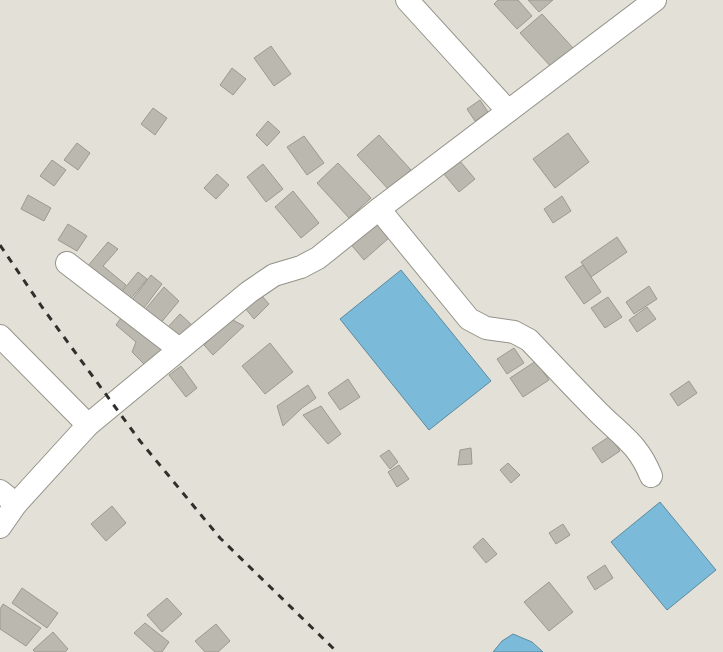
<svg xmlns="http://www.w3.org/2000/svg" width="723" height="652" font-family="Helvetica,sans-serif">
  <rect width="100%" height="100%" fill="#e3e1d7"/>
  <g fill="#7bbad9" stroke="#5e8a9f">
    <path d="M401 270 491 381 429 430 340 319Z"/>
    <path d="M660 502 716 570 667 610 611 542Z"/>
    <path d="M513 634 532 642 543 652H493L502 641Z"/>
  </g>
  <g fill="#bbb9af" stroke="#9c9a90">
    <path d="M498 0H518L532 16 517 29 494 4Z"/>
    <path d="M528 0H553L539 12Z"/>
    <path d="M542 14 574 49 553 69 520 33Z"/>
    <path d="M271 46 291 74 274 86 254 58Z"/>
    <path d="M232 68 246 79 233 95 220 85Z"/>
    <path d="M480 100 488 112 475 121 467 109Z"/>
    <path d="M153 108 167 118 155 135 141 124Z"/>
    <path d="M268 121 280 132 267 146 256 135Z"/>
    <path d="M568 133 589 162 555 188 533 159Z"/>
    <path d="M379 135 411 170 389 190 357 155Z"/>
    <path d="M304 136 324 163 307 175 287 147Z"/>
    <path d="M77 143 90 153 78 170 64 160Z"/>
    <path d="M454 154 475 179 459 192 438 167Z"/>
    <path d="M52 160 66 170 54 186 40 176Z"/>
    <path d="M338 163 371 198 349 218 317 183Z"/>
    <path d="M263 164 283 189 266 202 247 177Z"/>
    <path d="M217 174 229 185 216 199 204 188Z"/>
    <path d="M293 191 319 223 301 238 275 207Z"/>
    <path d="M28 195 51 208 44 221 21 209Z"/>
    <path d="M562 196 571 211 553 223 544 209Z"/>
    <path d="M374 218 390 237 364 260 348 241Z"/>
    <path d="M68 224 87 236 77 251 58 240Z"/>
    <path d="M617 237 627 252 591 277 581 262Z"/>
    <path d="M108 242 118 249 103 266 126 285 119 293 87 267Z"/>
    <path d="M583 265 601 292 584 304 565 277Z"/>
    <path d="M138 272 147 279 129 301 120 294Z"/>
    <path d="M151 275 162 284 141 312 129 304Z"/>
    <path d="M649 286 657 299 634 314 626 302Z"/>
    <path d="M164 287 179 301 159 325 143 312Z"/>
    <path d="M262 296 269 304 254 319 245 308Z"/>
    <path d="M608 297 622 317 605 328 591 308Z"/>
    <path d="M647 307 656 319 637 332 629 320Z"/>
    <path d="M180 314 192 325 179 339 167 328Z"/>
    <path d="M123 315 169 350 149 369 132 352 136 342 116 325Z"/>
    <path d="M231 319 244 326 213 355 204 345Z"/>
    <path d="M270 343 293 372 265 394 242 366Z"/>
    <path d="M514 348 524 363 507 374 497 359Z"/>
    <path d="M536 361 549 380 523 397 510 378Z"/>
    <path d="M181 366 197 388 186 397 169 375Z"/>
    <path d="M348 379 360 397 340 410 328 393Z"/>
    <path d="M689 381 697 393 678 406 670 394Z"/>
    <path d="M308 385 316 398 302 408 283 426 277 406Z"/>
    <path d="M321 406 341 434 328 444 303 415Z"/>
    <path d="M610 436 620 451 602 463 592 448Z"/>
    <path d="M471 448 472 464 458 465 460 450Z"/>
    <path d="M389 450 398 462 390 469 380 456Z"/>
    <path d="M508 463 520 475 511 483 500 470Z"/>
    <path d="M399 465 409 479 397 487 388 472Z"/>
    <path d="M112 506 126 523 106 541 91 524Z"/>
    <path d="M563 524 570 535 556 544 549 533Z"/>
    <path d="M483 538 497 554 486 563 473 547Z"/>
    <path d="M605 565 613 578 595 590 587 577Z"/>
    <path d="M549 582 573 612 549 631 524 602Z"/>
    <path d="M22 588 58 613 47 628 12 603Z"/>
    <path d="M167 598 182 614 162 632 147 615Z"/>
    <path d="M3 604 41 628 26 646 0 629V609Z"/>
    <path d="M145 623 169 642 162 652H155L134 633Z"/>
    <path d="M216 624 230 641 218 652H205L195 641Z"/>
    <path d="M53 632 68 649 65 652H35L33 650Z"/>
  </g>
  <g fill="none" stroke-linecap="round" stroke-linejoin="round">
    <g stroke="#949389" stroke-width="24">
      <g id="minor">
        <path d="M407 0 508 111"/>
        <path d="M379 209 469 319 486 328 514 332 529 340C552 364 575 389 599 413 622 436 638 444 651 476"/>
        <path d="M67 263 179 349"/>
        <path d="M0 336 88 425"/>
        <path d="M0 491 16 504"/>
        <path d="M0 527 16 504 88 425 249 292 274 275 301 267 318 258 379 209 655 0"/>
      </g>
    </g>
    <use href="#minor" stroke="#fff" stroke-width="22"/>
    <path stroke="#302f2b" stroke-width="3" stroke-dasharray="7 7" stroke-linecap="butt" d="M0 245 42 307 140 441 220 538 337 652"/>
  </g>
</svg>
